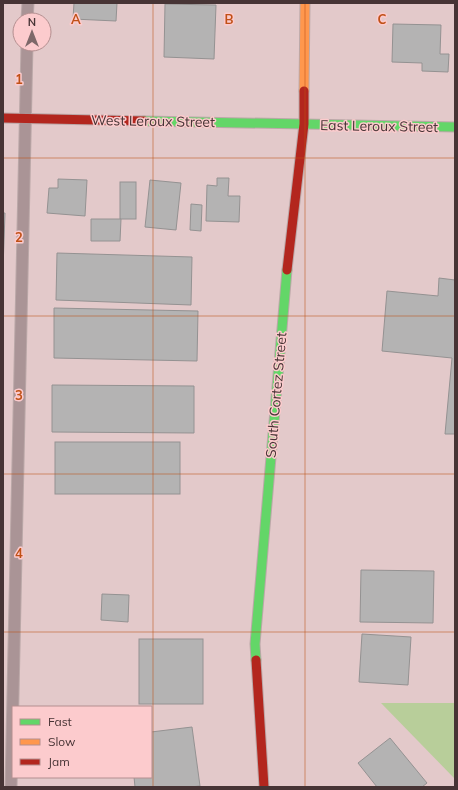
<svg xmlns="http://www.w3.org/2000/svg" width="458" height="790" font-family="Mulish,sans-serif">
  <rect width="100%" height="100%" fill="#e3c9ca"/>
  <path fill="#b8ce9a" d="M381 703H455V779Z"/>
  <g fill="#b4b3b3" stroke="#949292">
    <path d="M74 3H117L116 21 73 19Z"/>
    <path d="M165 4 216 5 214 59 164 57Z"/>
    <path d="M393 24 441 25 440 54H449L448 72 422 71V63L392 62Z"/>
    <path d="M217 178H229L228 196H240L239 222 206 221 207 185 217 186Z"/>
    <path d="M58 179 87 180 85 216 47 213 49 188H58Z"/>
    <path d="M150 180 181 183 176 230 145 227Z"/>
    <rect x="120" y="182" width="16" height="37"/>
    <path d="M191 204 202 205 201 231 190 230Z"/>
    <path d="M3 213H5L3 269Z"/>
    <path d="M91 219H121L120 241H91Z"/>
    <path d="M57 253 192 257 191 305 56 300Z"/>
    <path d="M439 278 455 280V434H445L452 358 382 351 387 291 438 296Z"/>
    <path d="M54 308 198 311 197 361 54 358Z"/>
    <path d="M52 385 194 386V433L52 432Z"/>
    <rect x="55" y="442" width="125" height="52"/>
    <path d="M361 570 434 571 433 623 360 622Z"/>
    <path d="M102 594 129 595 128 622 101 620Z"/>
    <path d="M362 634 411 637 408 685 359 682Z"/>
    <rect x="139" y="639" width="64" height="65"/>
    <path d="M192 727 200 786 190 787H135L134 777H151V732Z"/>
    <path d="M390 738 427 783 422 787H377L358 763Z"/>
  </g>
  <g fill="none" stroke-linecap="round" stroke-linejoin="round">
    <g stroke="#bba8a8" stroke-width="13">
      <g id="lane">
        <path d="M27 20 28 3"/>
        <path d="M11 787 27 44"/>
      </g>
    </g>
    <g stroke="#bba8a8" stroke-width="11">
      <g id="fast">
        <path d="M144 121 455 127"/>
        <path d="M256 660 255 644 287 270"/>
      </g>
    </g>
    <g stroke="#bba8a8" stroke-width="11">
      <path id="slow" d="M304 91 305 3"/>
    </g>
    <g stroke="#bba8a8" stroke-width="11">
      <g id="jam">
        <path d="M3 118 144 121"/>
        <path d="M287 270 304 124V91"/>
        <path d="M256 660 264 787"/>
      </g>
    </g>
    <use href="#lane" stroke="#aa9496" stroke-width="11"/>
    <use href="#fast" stroke="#63d668" stroke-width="9"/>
    <use href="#slow" stroke="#ff974d" stroke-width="9"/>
    <use href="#jam" stroke="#b3261e" stroke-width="9"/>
  </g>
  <path fill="none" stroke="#c05016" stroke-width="1" stroke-opacity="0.55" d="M153 3V787M305 3V787M3 158H455M3 316H455M3 474H455M3 632H455"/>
  <g text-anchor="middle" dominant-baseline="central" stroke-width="3" stroke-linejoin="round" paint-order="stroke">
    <g font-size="14" fill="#473435" stroke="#fccbcd">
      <text transform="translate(153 121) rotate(1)">West Leroux Street</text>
      <text transform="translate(379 126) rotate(1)">East Leroux Street</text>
      <text transform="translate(276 395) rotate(-85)">South Cortez Street</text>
    </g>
  </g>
  <g font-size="13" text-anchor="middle" font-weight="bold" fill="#c05016" stroke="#fccbcd" stroke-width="3" stroke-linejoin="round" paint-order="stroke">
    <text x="76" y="24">A</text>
    <text x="229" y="24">B</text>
    <text x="382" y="24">C</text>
    <text x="19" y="84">1</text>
    <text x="19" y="242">2</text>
    <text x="19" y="400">3</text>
    <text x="19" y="558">4</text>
  </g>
  <rect width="458" height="790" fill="none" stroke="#473435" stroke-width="8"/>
  <rect x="12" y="706" width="140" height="72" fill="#fccbcd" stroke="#b48f90"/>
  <rect x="20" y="719" width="20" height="6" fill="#63d668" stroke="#b48f90"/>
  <text x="48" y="726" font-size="12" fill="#473435">Fast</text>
  <rect x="20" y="739" width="20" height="6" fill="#ff974d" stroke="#b48f90"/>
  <text x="48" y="746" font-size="12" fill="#473435">Slow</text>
  <rect x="20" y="759" width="20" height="6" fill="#b3261e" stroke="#b48f90"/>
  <text x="48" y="766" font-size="12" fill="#473435">Jam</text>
  <g transform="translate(32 32)"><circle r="19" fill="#fccbcd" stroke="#b48f90"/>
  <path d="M0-3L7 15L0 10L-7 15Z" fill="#7e6869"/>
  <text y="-6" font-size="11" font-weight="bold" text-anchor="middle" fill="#473435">N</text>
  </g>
</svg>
